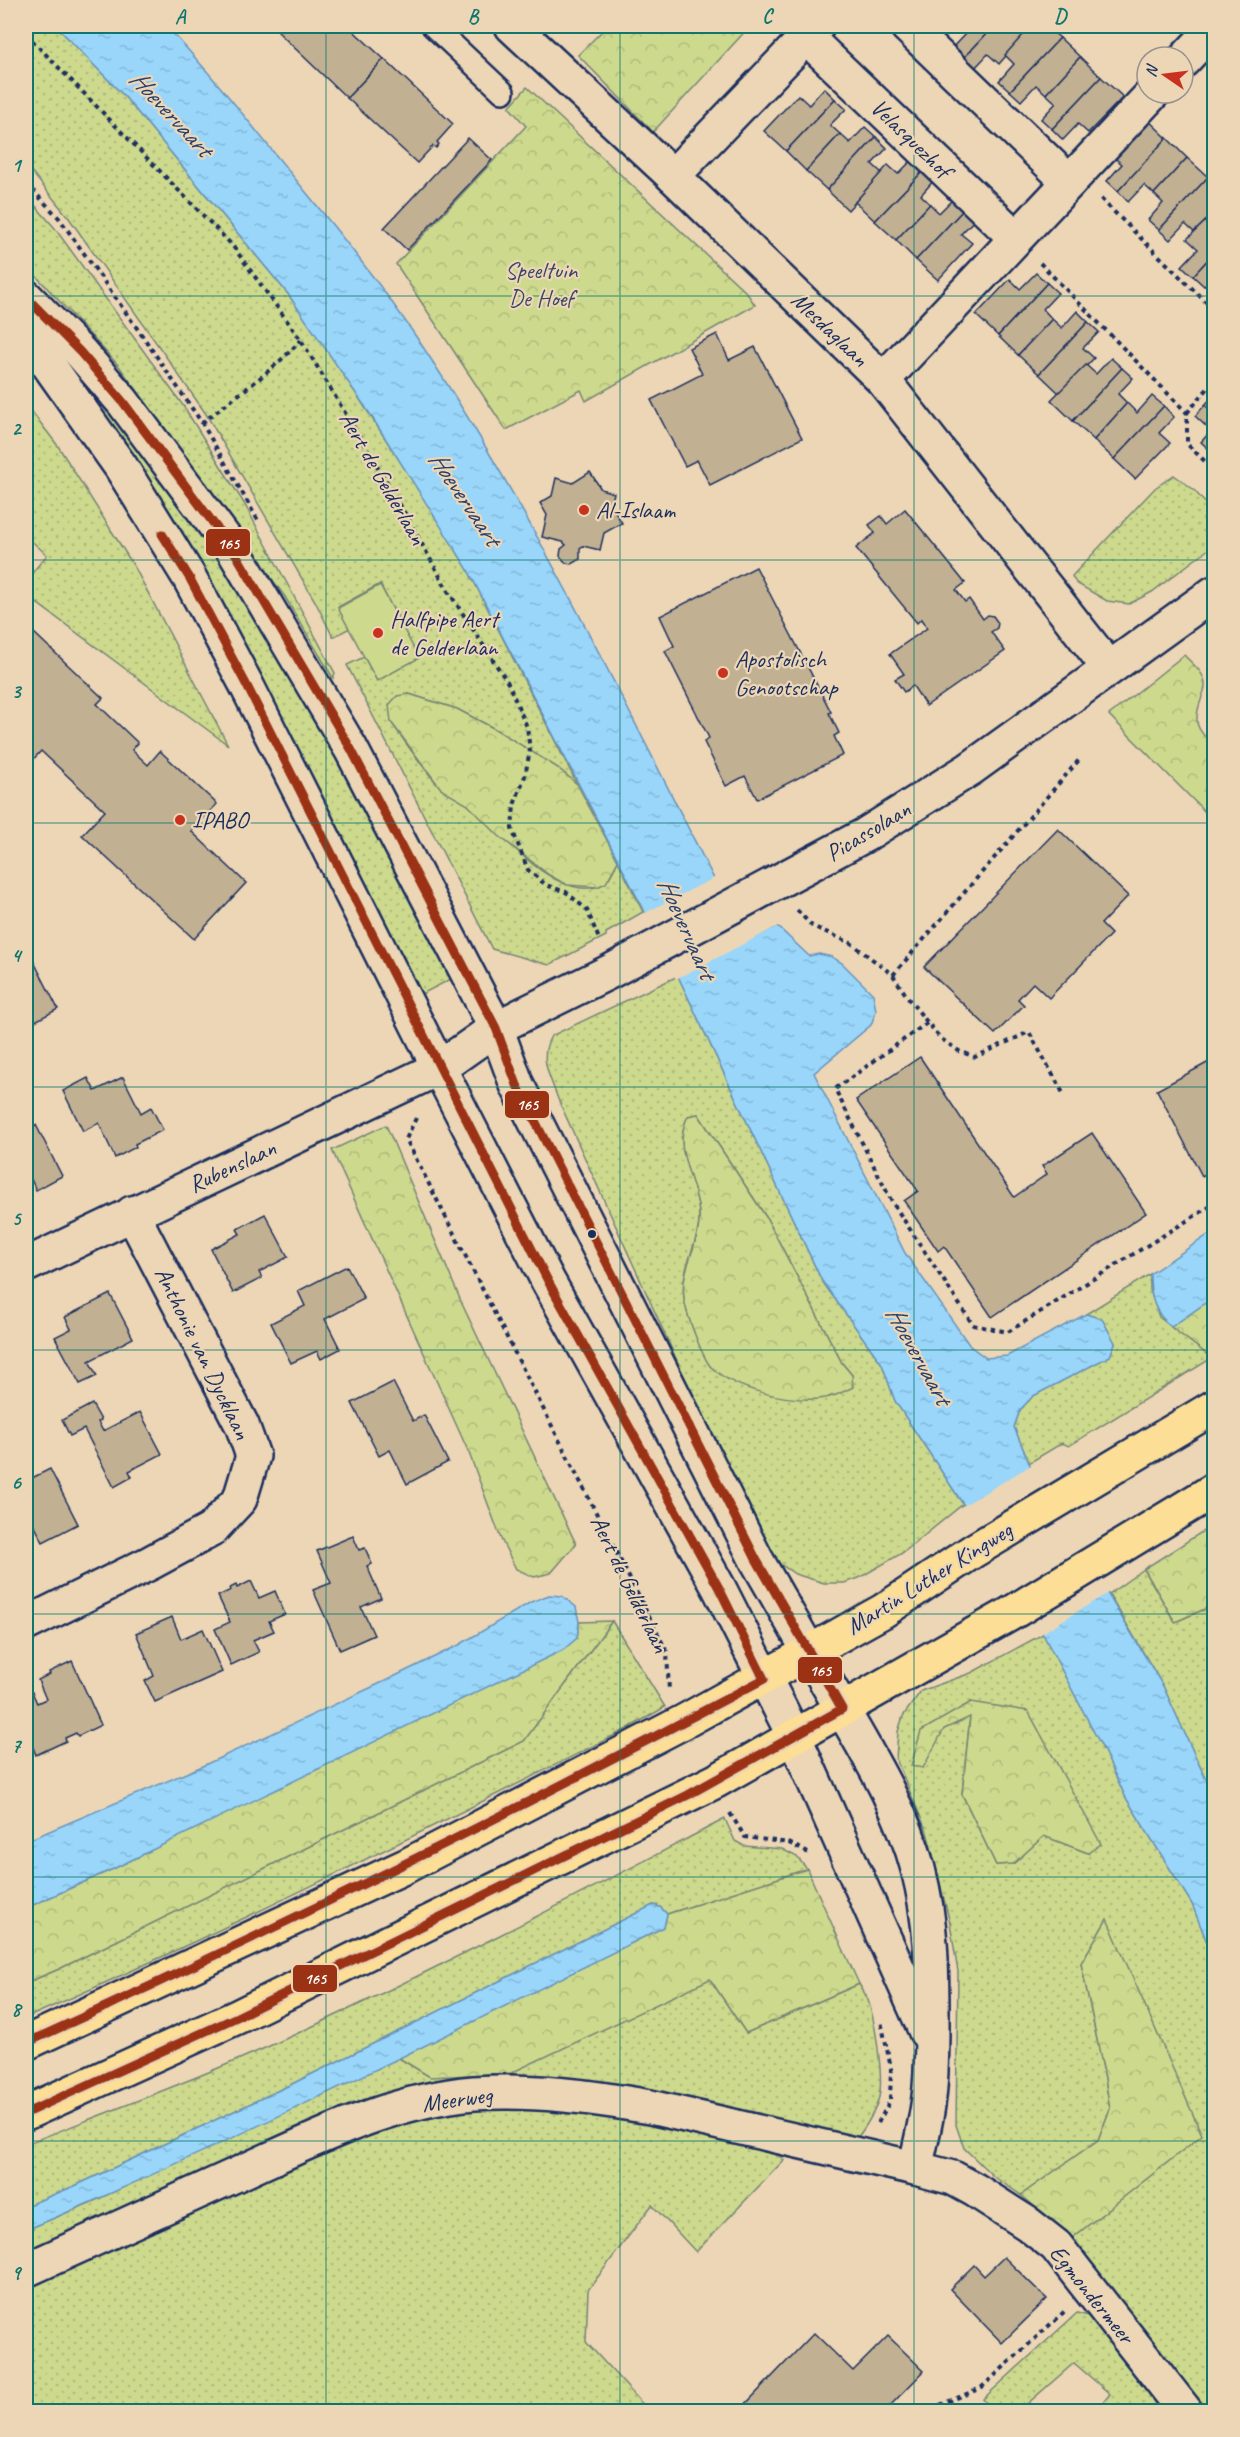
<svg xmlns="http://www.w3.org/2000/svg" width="1240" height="2437" font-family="Caveat,sans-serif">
  <defs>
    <pattern id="grass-dots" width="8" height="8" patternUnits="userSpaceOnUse" patternTransform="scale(1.5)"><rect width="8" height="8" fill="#cdd98c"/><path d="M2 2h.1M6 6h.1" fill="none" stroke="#afbb7b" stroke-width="1.8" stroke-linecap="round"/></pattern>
    <pattern id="forest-crowns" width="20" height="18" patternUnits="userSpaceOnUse" patternTransform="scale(1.5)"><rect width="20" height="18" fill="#cdd98c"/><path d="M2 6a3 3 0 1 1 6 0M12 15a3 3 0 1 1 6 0" fill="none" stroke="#afbb7b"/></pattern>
    <pattern id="water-ripples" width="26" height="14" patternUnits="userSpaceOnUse" patternTransform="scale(1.5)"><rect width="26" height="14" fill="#99d6fa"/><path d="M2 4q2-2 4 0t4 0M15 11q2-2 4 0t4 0" fill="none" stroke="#83b8d9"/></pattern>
  </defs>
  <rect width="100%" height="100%" fill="#ecd6b5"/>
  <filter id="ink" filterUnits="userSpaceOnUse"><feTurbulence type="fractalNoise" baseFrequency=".0167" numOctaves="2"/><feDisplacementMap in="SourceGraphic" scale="12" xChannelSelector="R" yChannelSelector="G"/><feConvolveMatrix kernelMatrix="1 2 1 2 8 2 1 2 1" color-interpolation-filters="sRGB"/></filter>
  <g filter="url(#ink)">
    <g fill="url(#grass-dots)" stroke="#748475" stroke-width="1.5" fill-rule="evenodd">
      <path d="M26 26H56L125 97 288 294 329 352 422 495 467 568 577 784 558 768 495 729 457 709 409 694 391 722C407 744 422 768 441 788 448 795 460 798 468 805 499 829 554 902 599 886 609 883 613 870 618 861L643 912 606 933V936L549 965 492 949 347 665 364 657 377 681 418 658 380 584 338 607 350 628 333 637 315 601 206 414 69 218 26 165Z"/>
      <path d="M26 195 54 227 184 407 245 505 335 673 333 678 285 597 119 366 26 265Z"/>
      <path d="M53 335 282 640 459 975 416 997 49 338Z"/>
      <path d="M26 404 58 446 135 568 228 745 26 595V580L47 555 26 536Z"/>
      <path d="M1174 475 1193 489 1214 513V545L1152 592 1129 604 1107 601 1076 583 1072 576 1155 488Z"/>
      <path d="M678 976 822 1281 882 1364 895 1401 963 1504 904 1552 859 1578 844 1583H824L795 1574 777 1562 765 1545 714 1442 558 1099C550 1076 538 1059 551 1036ZM698 1114 766 1217 842 1363 852 1375 710 1366C700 1345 688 1322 684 1298 679 1269 701 1242 699 1213 697 1179 671 1150 688 1116Z"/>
      <path d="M1150 1274V1290L1159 1317 1212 1358 1069 1446 1062 1443 1029 1463 1014 1427 1020 1410 1033 1396 1110 1356 1115 1343 1102 1319 1086 1314Z"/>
      <path d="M1144 1569 1175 1622 1214 1605V1797L1163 1686 1109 1594Z"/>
      <path d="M612 1621 665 1707 627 1729C428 1829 230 1929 26 2018V1983L59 1969 524 1741Z"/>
      <path d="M1043 1634 1105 1753 1126 1798 1192 1904 1214 1960V2411H1194L1154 2358 1072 2238 1201 2135 1081 1963 1105 2078 1110 2109 1098 2140 1021 2195 993 2176 964 2148 956 2125 958 1972 950 1923 927 1832 896 1759 898 1732 903 1716 921 1691 971 1673ZM971 1702 1088 1853 1044 1836 1013 1864 996 1865 962 1794 970 1716 944 1729Z"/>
      <path d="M725 1819 735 1841 744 1846 782 1849 797 1857 807 1869 667 1914 660 1907 653 1905 290 2085 77 2185 26 2206V2144C121 2107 218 2071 311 2027 451 1962 588 1890 725 1819Z"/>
      <path d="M710 1979 746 2033 859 1984C862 1989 866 1995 868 2000 875 2020 884 2077 879 2097 875 2113 865 2128 855 2141L523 2079 26 2254V2230L92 2202 399 2058 430 2077Z"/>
      <path d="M502 2108 564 2109 630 2119 774 2152 784 2160 696 2252 652 2205 588 2290 586 2342 649 2411 26 2412V2283L374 2131 458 2112Z"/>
      <path d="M1077 2313 1099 2319 1172 2411H1096L1110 2394 1074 2363 1019 2411H992L983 2399Z"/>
    </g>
    <g fill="url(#forest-crowns)" stroke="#748475" stroke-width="1.5">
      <path d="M607 26H750L653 132 578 55Z"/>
      <path d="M527 87 747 293 755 305 586 401 581 390 506 430 396 264 526 126 509 107Z"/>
      <path d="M1184 655C1191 663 1206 673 1205 686 1205 690 1202 696 1201 700 1193 722 1196 730 1214 745V821L1109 715Z"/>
      <path d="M409 694 457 709 495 729 558 768 577 784 618 861 606 883 597 887 567 885 549 875 499 836 468 805 442 790 391 722 389 705 397 696Z"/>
      <path d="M698 1114 766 1217 842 1363 852 1375 853 1387C843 1392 832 1398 819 1399 787 1401 737 1391 712 1368 703 1360 685 1311 684 1297 680 1268 702 1241 699 1212 696 1178 671 1150 688 1116Z"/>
      <path d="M386 1125 463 1306 576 1544 551 1573 534 1577 516 1569 501 1539 469 1453 332 1150Z"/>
      <path d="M1214 1297V1357L1212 1358 1171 1327Z"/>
      <path d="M1214 1524V1605L1175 1622 1144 1569Z"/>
      <path d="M612 1621 524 1741 59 1969 26 1983V1908L113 1869 577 1638 579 1622Z"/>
      <path d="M971 1702 1028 1711 1101 1844 1088 1853 1044 1836 1013 1864 996 1865 962 1794 970 1717 944 1729 923 1768 911 1766 921 1731Z"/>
      <path d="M807 1869 859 1984 746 2033 710 1979 511 2073 430 2077 399 2058 664 1927 667 1914Z"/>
      <path d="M1107 1919 1202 2135 1072 2238 1021 2195 1098 2140 1110 2109 1105 2078 1081 1963Z"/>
    </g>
    <path fill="#cdd98c" stroke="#748475" stroke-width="1.5" d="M380 585 419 658 377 681 338 608Z"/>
    <g fill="url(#water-ripples)" stroke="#6793bc" stroke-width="1.5">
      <path d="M56 26H166C206 68 242 113 279 159 327 218 376 277 419 341 545 530 641 739 746 941L777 926 809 956 819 954 832 957 842 963 873 994 876 1011 871 1025 814 1073 905 1253 970 1346 986 1358 1007 1356 1086 1314 1102 1319 1115 1343 1110 1356 1033 1396 1020 1410 1014 1427 1029 1463 1163 1686 1214 1797V1960L1192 1904 1126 1798 1105 1753 1043 1634 963 1504 895 1401 882 1364 822 1281 678 976 467 568 370 414 288 294 125 97Z"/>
      <path d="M1214 1231V1297L1171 1327C1154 1312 1150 1297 1150 1274Z"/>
      <path d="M549 1595 562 1596 576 1607 579 1622 577 1638 563 1650 113 1869 26 1908V1841L198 1768 383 1682 459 1645 531 1602Z"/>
      <path d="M653 1905 660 1907 667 1914 664 1927C453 2032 243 2138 26 2230V2206L77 2185 290 2085Z"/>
    </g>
    <g fill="#ecd6b5">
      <path d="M716 877 747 937 776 924 780 925 676 979 641 915Z"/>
      <path d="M1033 1464 1111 1591 1039 1635 961 1507Z"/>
    </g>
    <g fill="#c1b092" stroke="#1b2f5e" stroke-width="1.5">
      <path d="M284 26H348L384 59 347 98 278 32Z"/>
      <path d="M958 26H994L962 60 951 49 966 33Z"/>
      <path d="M994 26H1032L999 64 988 54 973 70 962 60Z"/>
      <path d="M1031 26H1046L1060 38 1010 91 999 81 1014 64 1005 55Z"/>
      <path d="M1060 38 1080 57 1046 94 1036 85 1021 101 1010 91Z"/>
      <path d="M1080 57 1101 77 1052 129 1041 119 1056 103 1046 94Z"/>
      <path d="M384 59 453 124 437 142 439 144 436 148 433 146 417 163 347 98Z"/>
      <path d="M1101 77 1123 97 1088 133 1078 124 1063 140 1052 129Z"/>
      <path d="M824 88 835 99 786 151 764 131 798 95 809 105Z"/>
      <path d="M835 99 846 109 830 125 840 134 806 171 786 151Z"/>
      <path d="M1146 118 1167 138 1118 191 1107 181 1122 164 1111 155Z"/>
      <path d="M865 127 876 137 827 190 806 171 840 134 850 143Z"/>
      <path d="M876 137 887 148 872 164 882 173 848 210 827 190Z"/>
      <path d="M468 138 492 160 407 250 384 228Z"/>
      <path d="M1167 138 1187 158 1154 194 1144 185 1128 202 1118 191Z"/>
      <path d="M914 158 925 169 875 221 855 202 888 165 898 174Z"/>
      <path d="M1187 158 1208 177 1159 230 1148 220 1163 203 1154 194Z"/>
      <path d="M925 169 935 179 921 195 930 204 896 240 875 221Z"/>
      <path d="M1208 177 1214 183V213L1194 232 1185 224 1170 240 1159 230Z"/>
      <path d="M955 197 966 207 916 260 896 240 930 204 939 213Z"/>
      <path d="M966 207 977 217 961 234 972 243 938 280 916 260Z"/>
      <path d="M1214 213V253L1193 276 1182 266 1198 249 1187 239Z"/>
      <path d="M1214 253V275L1204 286 1193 276Z"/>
      <path d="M1036 273 1047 283 998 336 976 315 1010 279 1020 289Z"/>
      <path d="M1047 283 1058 293 1043 309 1052 319 1018 355 998 336Z"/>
      <path d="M1077 311 1088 322 1039 374 1018 355 1052 319 1062 328Z"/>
      <path d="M1088 322 1099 332 1083 348 1094 358 1060 394 1039 374Z"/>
      <path d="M717 334 729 360 755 347 802 438 710 485 697 460 685 466 651 400 702 374 689 348Z"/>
      <path d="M1111 358 1122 368 1073 421 1051 400 1086 365 1096 374Z"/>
      <path d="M1122 368 1133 378 1118 394 1127 403 1094 440 1073 421Z"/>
      <path d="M1214 395V414L1205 405Z"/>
      <path d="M1152 396 1164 406 1114 459 1094 440 1127 403 1137 413Z"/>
      <path d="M1205 405 1214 414V454L1201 442 1211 431 1195 416Z"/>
      <path d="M1164 406 1174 417 1159 433 1170 443 1135 479 1114 459Z"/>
      <path d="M590 472 601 489 614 493 611 505 622 523 604 533 600 550 583 546 580 548V559L571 564 566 563 560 556 561 549 566 545 563 542 542 537 547 515 540 503 552 496 556 478 573 483Z"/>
      <path d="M905 509 965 583 956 590 965 602 969 599 983 619 988 615 993 616 998 623 997 628 991 632 1005 651 926 706 913 686 904 692 895 679 904 674 890 654 927 628 921 619 917 623 856 548 875 533 869 525 881 516 887 524Z"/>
      <path d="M756 567 831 712 829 713 839 733 834 736 843 755 757 799 745 776 726 786 704 742 709 738 665 651 674 646 660 616Z"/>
      <path d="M33 632 103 698 97 704 138 743 132 750 148 765 160 751 217 804 191 831 246 883 194 939 82 835 105 811 41 751 26 767V640Z"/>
      <path d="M1058 829 1128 896 1101 924 1111 934 1049 998 1033 983 1018 999 1024 1005 995 1034 924 967Z"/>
      <path d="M31 956 58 1009 26 1026V960Z"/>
      <path d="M920 1057 1014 1197 1047 1174 1042 1166 1092 1133 1146 1213 992 1317 944 1246 938 1251 904 1201 918 1191 856 1100Z"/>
      <path d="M1209 1062 1214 1069V1169L1202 1176 1157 1090Z"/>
      <path d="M123 1077 141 1113 151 1107 163 1130 135 1144 136 1147 115 1158 99 1123 83 1131 63 1091 88 1078 95 1091Z"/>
      <path d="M36 1125 62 1176 36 1190 28 1173 26 1174V1130Z"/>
      <path d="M265 1214 288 1257 259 1272 262 1278 233 1293 211 1249 240 1234 237 1229Z"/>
      <path d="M347 1266 364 1299 325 1319 340 1349 321 1359 317 1351 291 1363 271 1323 305 1306 298 1291Z"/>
      <path d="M110 1294 133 1338 89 1361 97 1376 80 1384 55 1337 71 1329 65 1317Z"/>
      <path d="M393 1382 413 1421 424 1415 448 1462 407 1484 390 1450 379 1456 352 1403Z"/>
      <path d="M92 1404 101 1420 98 1422 103 1431 140 1412 162 1454 129 1471 132 1477 114 1487 84 1429 70 1436 62 1420Z"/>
      <path d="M50 1469 78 1524 43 1542 28 1513 26 1514V1476L28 1480Z"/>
      <path d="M353 1536 359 1550 365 1548 372 1564 367 1566 381 1598 361 1607 374 1635 340 1650 313 1590 331 1583 317 1551Z"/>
      <path d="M251 1581 259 1598 275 1591 285 1614 269 1621 274 1631 253 1640 259 1652 231 1665 215 1629 230 1622 218 1596 231 1590 230 1588 236 1585 237 1588Z"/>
      <path d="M172 1617 181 1639 203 1629 222 1672 155 1702 145 1681 154 1676 136 1633Z"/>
      <path d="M72 1661 101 1725 78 1736 76 1733 65 1738 66 1741 36 1755 26 1730V1695L32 1692 37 1703 46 1699 38 1680 50 1674 49 1672Z"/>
      <path d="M1004 2257 1047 2299 1002 2343 950 2289 974 2265 984 2276Z"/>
      <path d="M814 2333 853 2371 888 2336 924 2371 884 2412H738Z"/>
    </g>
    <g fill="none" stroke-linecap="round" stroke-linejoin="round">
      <g stroke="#1b2f5e" stroke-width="26">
        <path id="lane" d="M433 26 503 92"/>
      </g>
      <g stroke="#1b2f5e" stroke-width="38">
        <g id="street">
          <path d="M512 26 673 176 883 380 1109 668"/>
          <path d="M907 26 1069 182"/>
          <path d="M806 37 1016 238"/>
          <path d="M1183 61 1214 28"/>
          <path d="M673 176 817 26"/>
          <path d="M883 380 1153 93"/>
          <path d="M26 1265 439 1068"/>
          <path d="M26 1624 150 1563 211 1530 240 1499 253 1456 242 1425 132 1213"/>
          <path d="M842 1709C871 1759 903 1812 918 1869 932 1923 932 1969 932 2023 932 2050 932 2079 928 2105 925 2126 920 2147 915 2168"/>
          <path d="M794 1736 926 2032"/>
          <path d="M26 2270C98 2237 170 2204 242 2172 315 2139 391 2100 474 2093 533 2089 592 2097 650 2107L915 2168 953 2178 975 2190 1028 2224 1056 2246 1186 2412"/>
        </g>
      </g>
      <g stroke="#1b2f5e" stroke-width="38">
        <g id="secondary">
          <path d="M26 297 80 352 123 402 234 551 351 749 496 1028 517 1085 756 1559 842 1709"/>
          <path d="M26 333 121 467 189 577 246 684 439 1068 548 1281 719 1588 794 1736"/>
          <path d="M439 1068 496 1028 611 971 865 835 970 769 1214 593"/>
        </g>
      </g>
      <g stroke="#1b2f5e" stroke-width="38">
        <g id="highway">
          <path d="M26 2043 406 1866 685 1721 883 1611 973 1551 1214 1407"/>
          <path d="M26 2113 237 2017 716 1781 1010 1614 1214 1490"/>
        </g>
      </g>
      <g stroke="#1b2f5e" stroke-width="4" stroke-dasharray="4.5 4.5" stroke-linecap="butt">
        <path d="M26 34 232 245 301 340 393 492 448 591 508 683 527 727 530 750 525 776 514 805 512 829 528 870 546 885 566 892 587 910 599 939"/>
        <path d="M26 183 59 218 146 341 202 423 259 522"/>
        <path d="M1101 199 1214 310"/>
        <path d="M1040 263 1187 413V444L1214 470"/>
        <path d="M1187 413 1214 381"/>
        <path d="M202 423C235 396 271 373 301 340"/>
        <path d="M797 910 812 926 851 943 893 975 910 1001 940 1038 959 1051 975 1057 1029 1032 1063 1093"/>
        <path d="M893 975 1079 760"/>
        <path d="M927 1023 835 1089 892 1202 973 1325 1008 1332 1214 1204"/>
        <path d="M416 1118 406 1139 667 1652 669 1691"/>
        <path d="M730 1813 745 1837 789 1843 808 1853"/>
        <path d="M878 2123 890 2101 891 2068 881 2021"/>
        <path d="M923 2412 981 2388 1065 2311"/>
      </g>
      <use href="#lane" stroke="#ecd6b5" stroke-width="21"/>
      <use href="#street" stroke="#ecd6b5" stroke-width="33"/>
      <use href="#secondary" stroke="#ecd6b5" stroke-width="33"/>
      <use href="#highway" stroke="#fcde96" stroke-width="33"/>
      <g stroke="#ecd6b5" stroke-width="14">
        <g id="bus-1">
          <path d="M26 297 80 352 123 402 234 551 351 749 496 1028 517 1085 756 1559 842 1709 688 1795 237 2017 26 2113"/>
          <path d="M26 2043C276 1930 522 1808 764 1679L719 1588 548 1281 246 684 189 577 162 534"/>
        </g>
      </g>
      <use href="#bus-1" stroke="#9b3214" stroke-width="9"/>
    </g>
  </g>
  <path fill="none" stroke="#0f766e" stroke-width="1.5" stroke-opacity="0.55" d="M326 26V2412M620 26V2412M914 26V2412M26 296H1214M26 560H1214M26 823H1214M26 1087H1214M26 1350H1214M26 1614H1214M26 1877H1214M26 2141H1214"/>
  <g fill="#c8321e" stroke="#ecd6b5" stroke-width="2">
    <circle cx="584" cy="510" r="6"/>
    <circle cx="378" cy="633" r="6"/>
    <circle cx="723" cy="673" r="6"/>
    <circle cx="180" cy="820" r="6"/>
  </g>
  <circle fill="#1b2f5e" stroke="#ecd6b5" stroke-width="2" cx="592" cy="1234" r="5"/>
  <g text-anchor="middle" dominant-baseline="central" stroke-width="4.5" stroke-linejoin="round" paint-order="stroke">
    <g font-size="24" fill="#1b2f5e" stroke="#ecd6b5">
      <text transform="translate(911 138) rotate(44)">Velasquezhof</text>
      <text transform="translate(830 329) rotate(44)">Mesdaglaan</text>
      <text transform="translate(383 478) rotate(60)">Aert de Gelderlaan</text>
      <text transform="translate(868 831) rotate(-31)">Picassolaan</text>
      <text transform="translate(232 1166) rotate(-25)">Rubenslaan</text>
      <text transform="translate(203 1353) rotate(64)">Anthonie van Dycklaan</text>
      <text transform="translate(929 1578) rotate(-32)">Martin Luther Kingweg</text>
      <text transform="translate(630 1584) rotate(64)">Aert de Gelderlaan</text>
      <text transform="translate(457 2099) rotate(-8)">Meerweg</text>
      <text transform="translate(1092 2294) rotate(51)">Egmondermeer</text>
    </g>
    <g font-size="24" fill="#364865" stroke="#ecd6b5">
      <text x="541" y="270">Speeltuin<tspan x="541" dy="28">De Hoef</tspan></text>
    </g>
    <g font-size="24" fill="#1b2f5e" stroke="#ecd6b5" text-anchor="start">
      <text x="596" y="510">Al-Islaam</text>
      <text x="390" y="619">Halfpipe Aert<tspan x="390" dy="28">de Gelderlaan</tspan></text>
      <text x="735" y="659">Apostolisch<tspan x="735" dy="28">Genootschap</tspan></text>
      <text x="192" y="820">IPABO</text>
    </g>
    <g font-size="26" font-style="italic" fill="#28406e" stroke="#ecd6b5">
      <text transform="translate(171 113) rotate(47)">Hoevervaart</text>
      <text transform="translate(465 498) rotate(56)">Hoevervaart</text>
      <text transform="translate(687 928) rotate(66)">Hoevervaart</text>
      <text transform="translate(919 1355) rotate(61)">Hoevervaart</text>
    </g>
  </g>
  <g stroke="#ecd6b5" stroke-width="2">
    <rect x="205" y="528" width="46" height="29" rx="6" fill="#9b3214"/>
    <rect x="504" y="1090" width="46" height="29" rx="6" fill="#9b3214"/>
    <rect x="797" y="1656" width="46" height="28" rx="6" fill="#9b3214"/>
    <rect x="292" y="1964" width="46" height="29" rx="6" fill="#9b3214"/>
  </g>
  <g font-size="16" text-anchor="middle" font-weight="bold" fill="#fff">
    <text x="228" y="549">165</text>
    <text x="527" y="1110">165</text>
    <text x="820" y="1676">165</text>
    <text x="315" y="1984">165</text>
  </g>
  <rect width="1240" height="2437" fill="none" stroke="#ecd6b5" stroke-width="66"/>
  <g transform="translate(1165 75) rotate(284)"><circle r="28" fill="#ecd6b5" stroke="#989392" stroke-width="1.5"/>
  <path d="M0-4.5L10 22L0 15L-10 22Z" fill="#c8321e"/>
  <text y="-9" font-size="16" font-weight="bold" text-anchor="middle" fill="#1b2f5e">N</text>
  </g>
  <rect x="33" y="33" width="1174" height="2371" fill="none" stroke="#0f766e" stroke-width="2"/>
  <g font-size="20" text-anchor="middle" font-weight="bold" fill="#0f766e">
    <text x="180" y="23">A</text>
    <text x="473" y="23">B</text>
    <text x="767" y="23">C</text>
    <text x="1060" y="23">D</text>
    <text x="16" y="172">1</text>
    <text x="16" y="435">2</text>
    <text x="16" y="698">3</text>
    <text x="16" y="962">4</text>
    <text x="16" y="1225">5</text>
    <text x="16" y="1489">6</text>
    <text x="16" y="1752">7</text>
    <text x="16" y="2016">8</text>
    <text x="16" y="2279">9</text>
  </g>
</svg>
